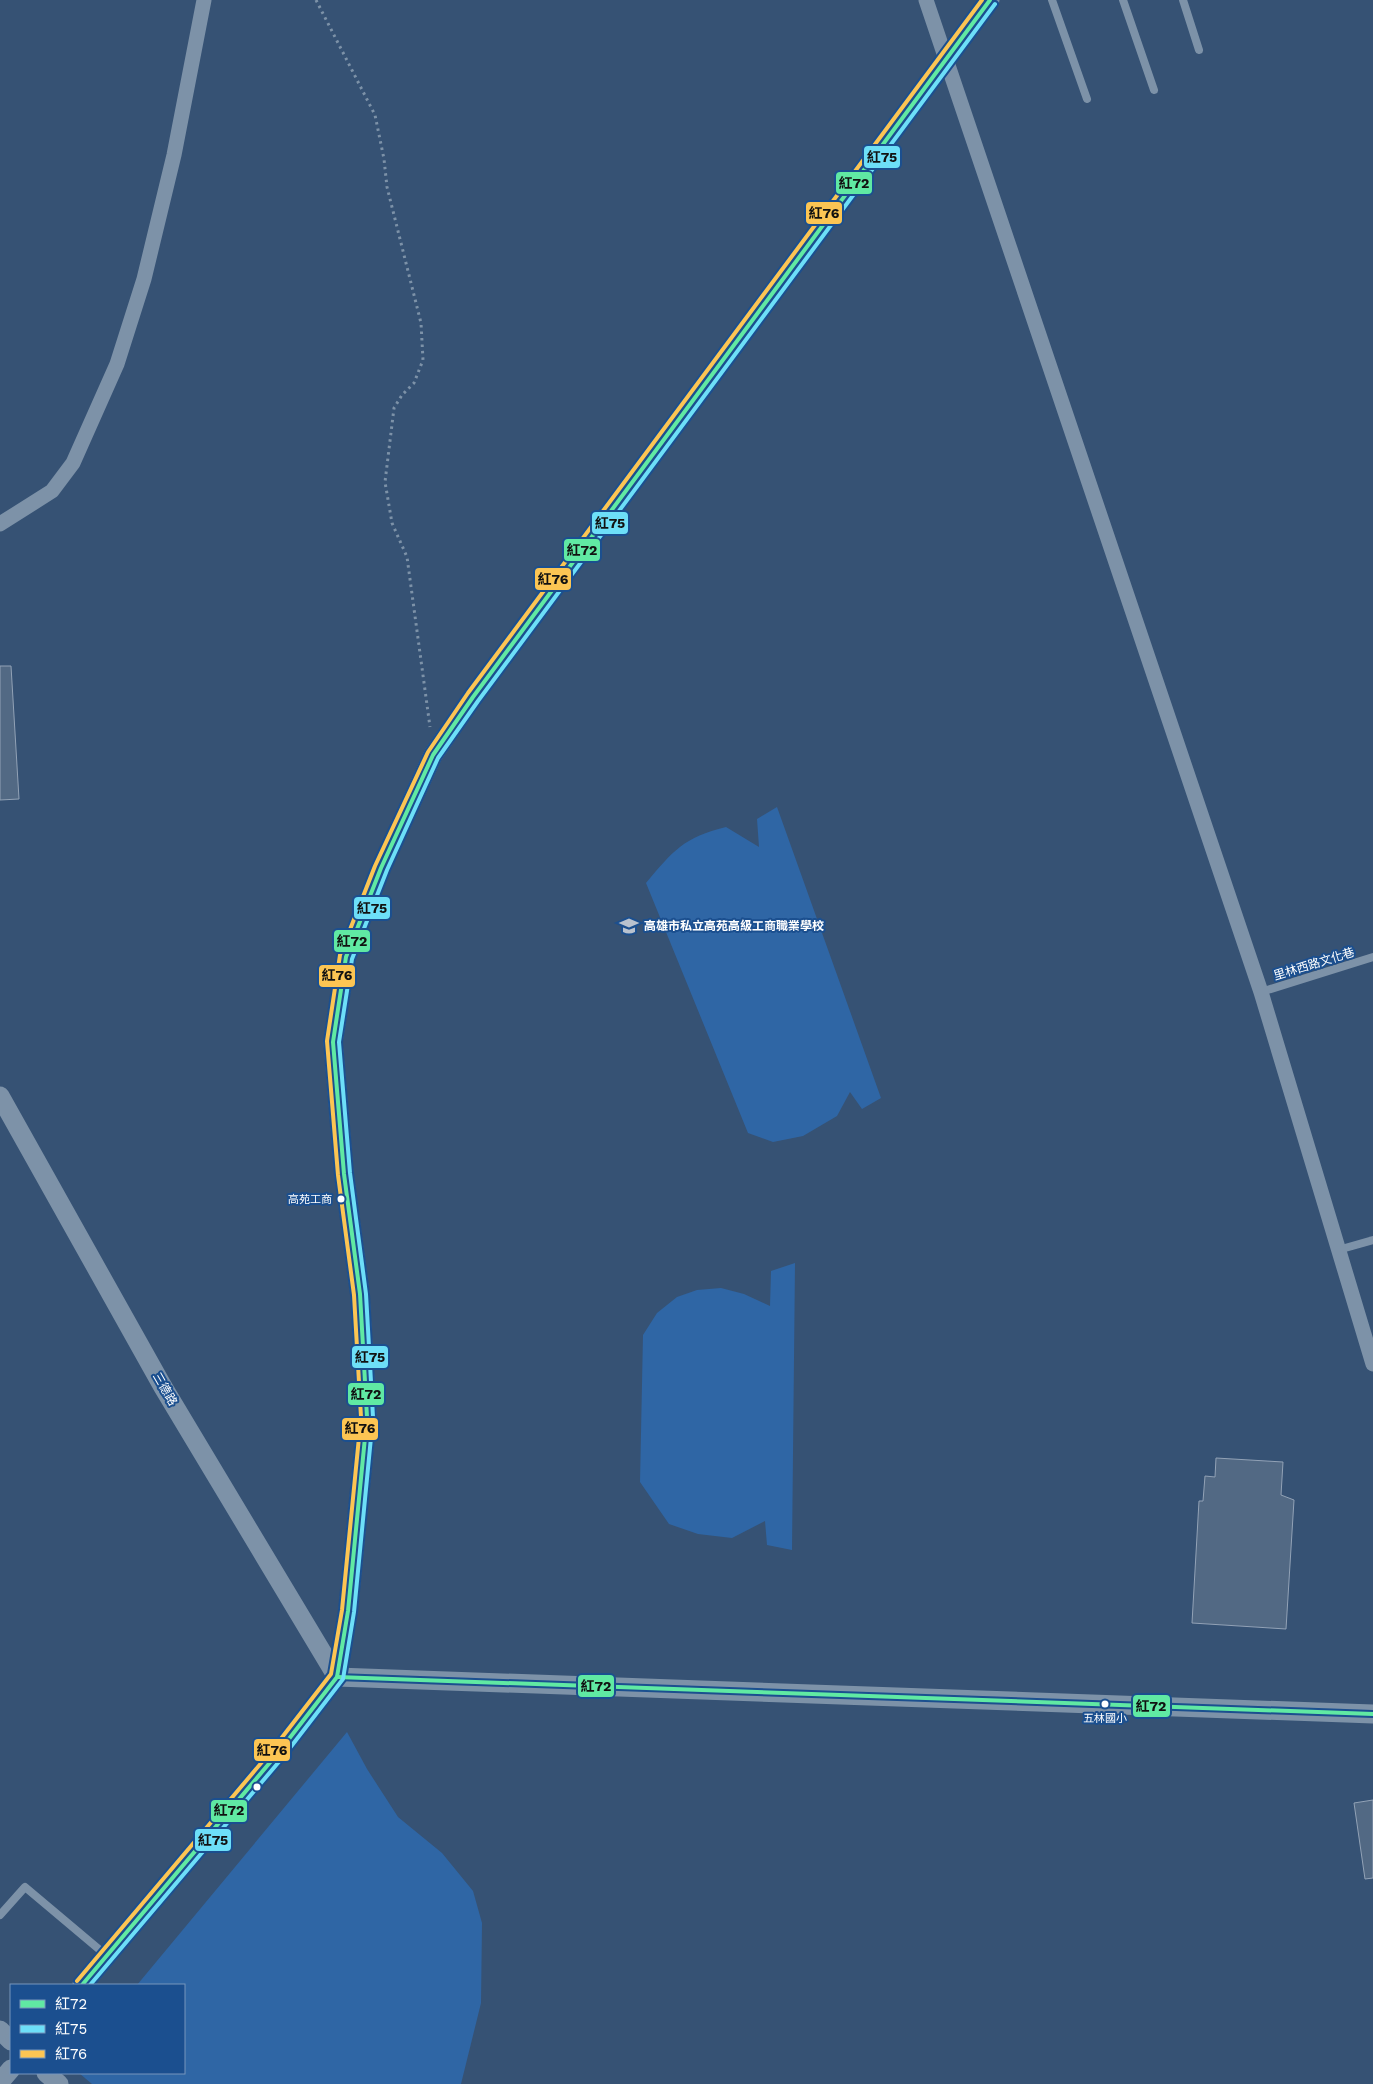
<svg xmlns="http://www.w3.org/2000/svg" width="1373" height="2084" font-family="'Work Sans','Noto Sans TC',sans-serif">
  <rect width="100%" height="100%" fill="#365274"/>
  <g fill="#2f66a5">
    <path d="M777 807 881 1098 862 1109 850 1092 837 1116 803 1136 773 1142 748 1133 646 883C673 851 684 837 726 827L759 847 757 819Z"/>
    <path d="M795 1263 792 1550 767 1545 765 1521 732 1538 698 1534 669 1524 640 1482 643 1335 657 1313 677 1297 697 1290 721 1288 744 1294 770 1306 771 1271Z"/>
    <path d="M347 1732 367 1769 398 1817 442 1853 473 1891 482 1923 481 2003 461 2084H92L79 2073H184V1985H137Z"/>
  </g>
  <g fill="#526984" stroke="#92a2b6">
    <path d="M0 666H11L19 799 0 800Z"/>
    <path d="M1216 1458 1283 1462 1281 1495 1294 1500 1286 1629 1192 1623 1199 1501H1203L1205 1476 1215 1477Z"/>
    <path d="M1373 1800V1878L1365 1879 1354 1803Z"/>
  </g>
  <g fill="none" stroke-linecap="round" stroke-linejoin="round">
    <path stroke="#7d92a8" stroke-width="3" stroke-dasharray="2.5 4" stroke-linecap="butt" d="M316 0 375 115 384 159 387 187 421 323 423 360 414 383 402 395 394 408 385 482 392 523 407 557 430 727"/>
    <g stroke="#7d92a8" stroke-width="8">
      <path d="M1052 0 1087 99"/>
      <path d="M1123 0 1154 90"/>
      <path d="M1183 0 1199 50"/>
      <path d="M1261 992 1373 957"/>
      <path d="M1338 1250 1373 1240"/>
      <path d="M0 1915 25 1887 107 1956"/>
    </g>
    <g stroke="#7d92a8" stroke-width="15">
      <path d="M926 0 1261 992 1373 1364"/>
      <path d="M0 524 52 491 73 463 117 364 144 279 174 155 204 0"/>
    </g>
    <g stroke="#7d92a8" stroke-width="19">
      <path d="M0 1096 163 1387 337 1677"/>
      <path d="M337 1677 1373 1714"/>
      <path d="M82 1985 278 1753 337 1677 348 1611 367 1417 360 1294 344 1174 333 1042 346 957 381 868 433 755 473 697 990 0"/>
      <path d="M0 2030 11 2041"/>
      <path d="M46 2073 59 2084"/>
      <path d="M0 2082 11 2069"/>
    </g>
    <g stroke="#1b4f8f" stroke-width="8">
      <g id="bus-1">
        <path d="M337 1677 1373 1714"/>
        <path d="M82 1985 278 1753 337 1677 348 1611 367 1417 360 1294 344 1174 333 1042 346 957 381 868 433 755 473 697 990 0"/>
      </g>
    </g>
    <g stroke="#1b4f8f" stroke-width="8">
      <path id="bus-2" d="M90 1985 283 1757 343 1679 354 1612 373 1417 366 1294 350 1173 339 1042 352 959 387 870 438 758 478 701 995 4"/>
    </g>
    <g stroke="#1b4f8f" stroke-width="8">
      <path id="bus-3" d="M77 1981 273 1749 331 1674 342 1610 361 1417 354 1295 338 1175 327 1041 340 955 375 866 428 752 468 693 982 0"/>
    </g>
    <use href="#bus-1" stroke="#60e9a3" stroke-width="4"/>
    <use href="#bus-2" stroke="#6ddff8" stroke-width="4"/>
    <use href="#bus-3" stroke="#fcc553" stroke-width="4"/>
  </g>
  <defs>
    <g id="school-bare" transform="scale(1.5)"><path d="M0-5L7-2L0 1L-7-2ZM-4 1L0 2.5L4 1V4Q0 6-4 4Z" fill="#b9c2ce" stroke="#1b4f8f" stroke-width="2.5" paint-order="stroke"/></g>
  </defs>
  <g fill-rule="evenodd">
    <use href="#school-bare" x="629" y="926"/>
  </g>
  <g fill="#fff" stroke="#1b4f8f" stroke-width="2">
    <circle cx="341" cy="1199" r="4.5"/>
    <circle cx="1105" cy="1704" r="4.5"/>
    <circle cx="257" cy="1787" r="4.5"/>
  </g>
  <g text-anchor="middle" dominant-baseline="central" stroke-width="4" stroke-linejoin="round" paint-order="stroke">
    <g font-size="11" fill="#fff" stroke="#1b4f8f" text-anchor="end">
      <text x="332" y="1199">高苑工商</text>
      <text x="1105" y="1718" text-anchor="middle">五林國小</text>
    </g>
    <g font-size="12" font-weight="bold" fill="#fff" stroke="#1b4f8f" text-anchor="start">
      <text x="644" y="926">高雄市私立高苑高級工商職業學校</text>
    </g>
    <g font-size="12" fill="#fff" stroke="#1b4f8f">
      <text transform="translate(1314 964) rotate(-17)">里林西路文化巷</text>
      <text transform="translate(165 1389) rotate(60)">三德路</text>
    </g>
  </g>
  <g stroke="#1b4f8f" stroke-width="2">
    <rect x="863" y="145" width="38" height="24" rx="5" fill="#6ddff8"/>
    <rect x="835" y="171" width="38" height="24" rx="5" fill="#60e9a3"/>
    <rect x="805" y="201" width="38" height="24" rx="5" fill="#fcc553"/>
    <rect x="591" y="511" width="38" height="24" rx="5" fill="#6ddff8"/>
    <rect x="563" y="538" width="38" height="24" rx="5" fill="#60e9a3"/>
    <rect x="534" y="567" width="38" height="24" rx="5" fill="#fcc553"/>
    <rect x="353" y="896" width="38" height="24" rx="5" fill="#6ddff8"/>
    <rect x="333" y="929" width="38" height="24" rx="5" fill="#60e9a3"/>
    <rect x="318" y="964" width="38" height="24" rx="5" fill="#fcc553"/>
    <rect x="351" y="1345" width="38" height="24" rx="5" fill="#6ddff8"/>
    <rect x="347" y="1382" width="38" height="24" rx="5" fill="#60e9a3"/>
    <rect x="341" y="1417" width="38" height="24" rx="5" fill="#fcc553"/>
    <rect x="577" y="1674" width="38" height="24" rx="5" fill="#60e9a3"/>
    <rect x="1132" y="1694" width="39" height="24" rx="5" fill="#60e9a3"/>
    <rect x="253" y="1738" width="38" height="24" rx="5" fill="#fcc553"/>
    <rect x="210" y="1799" width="38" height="24" rx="5" fill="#60e9a3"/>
    <rect x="194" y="1828" width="38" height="24" rx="5" fill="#6ddff8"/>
  </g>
  <g font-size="14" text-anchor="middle" font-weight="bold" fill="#111">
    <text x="882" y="162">紅75</text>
    <text x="854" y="188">紅72</text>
    <text x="824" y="218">紅76</text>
    <text x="610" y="528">紅75</text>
    <text x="582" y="555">紅72</text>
    <text x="553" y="584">紅76</text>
    <text x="372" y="913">紅75</text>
    <text x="352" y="946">紅72</text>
    <text x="337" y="980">紅76</text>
    <text x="370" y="1362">紅75</text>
    <text x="366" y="1399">紅72</text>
    <text x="360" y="1433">紅76</text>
    <text x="596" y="1691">紅72</text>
    <text x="1151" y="1711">紅72</text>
    <text x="272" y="1755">紅76</text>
    <text x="229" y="1815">紅72</text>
    <text x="213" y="1845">紅75</text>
  </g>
  <rect x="10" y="1984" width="175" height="90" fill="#1b4f8f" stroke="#7695bc"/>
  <rect x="20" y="2000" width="25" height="8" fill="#60e9a3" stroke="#7695bc"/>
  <text x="55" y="2009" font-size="15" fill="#ffffff">紅72</text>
  <rect x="20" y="2025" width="25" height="8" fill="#6ddff8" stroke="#7695bc"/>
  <text x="55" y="2034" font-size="15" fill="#ffffff">紅75</text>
  <rect x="20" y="2050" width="25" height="8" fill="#fcc553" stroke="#7695bc"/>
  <text x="55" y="2059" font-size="15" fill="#ffffff">紅76</text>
</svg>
